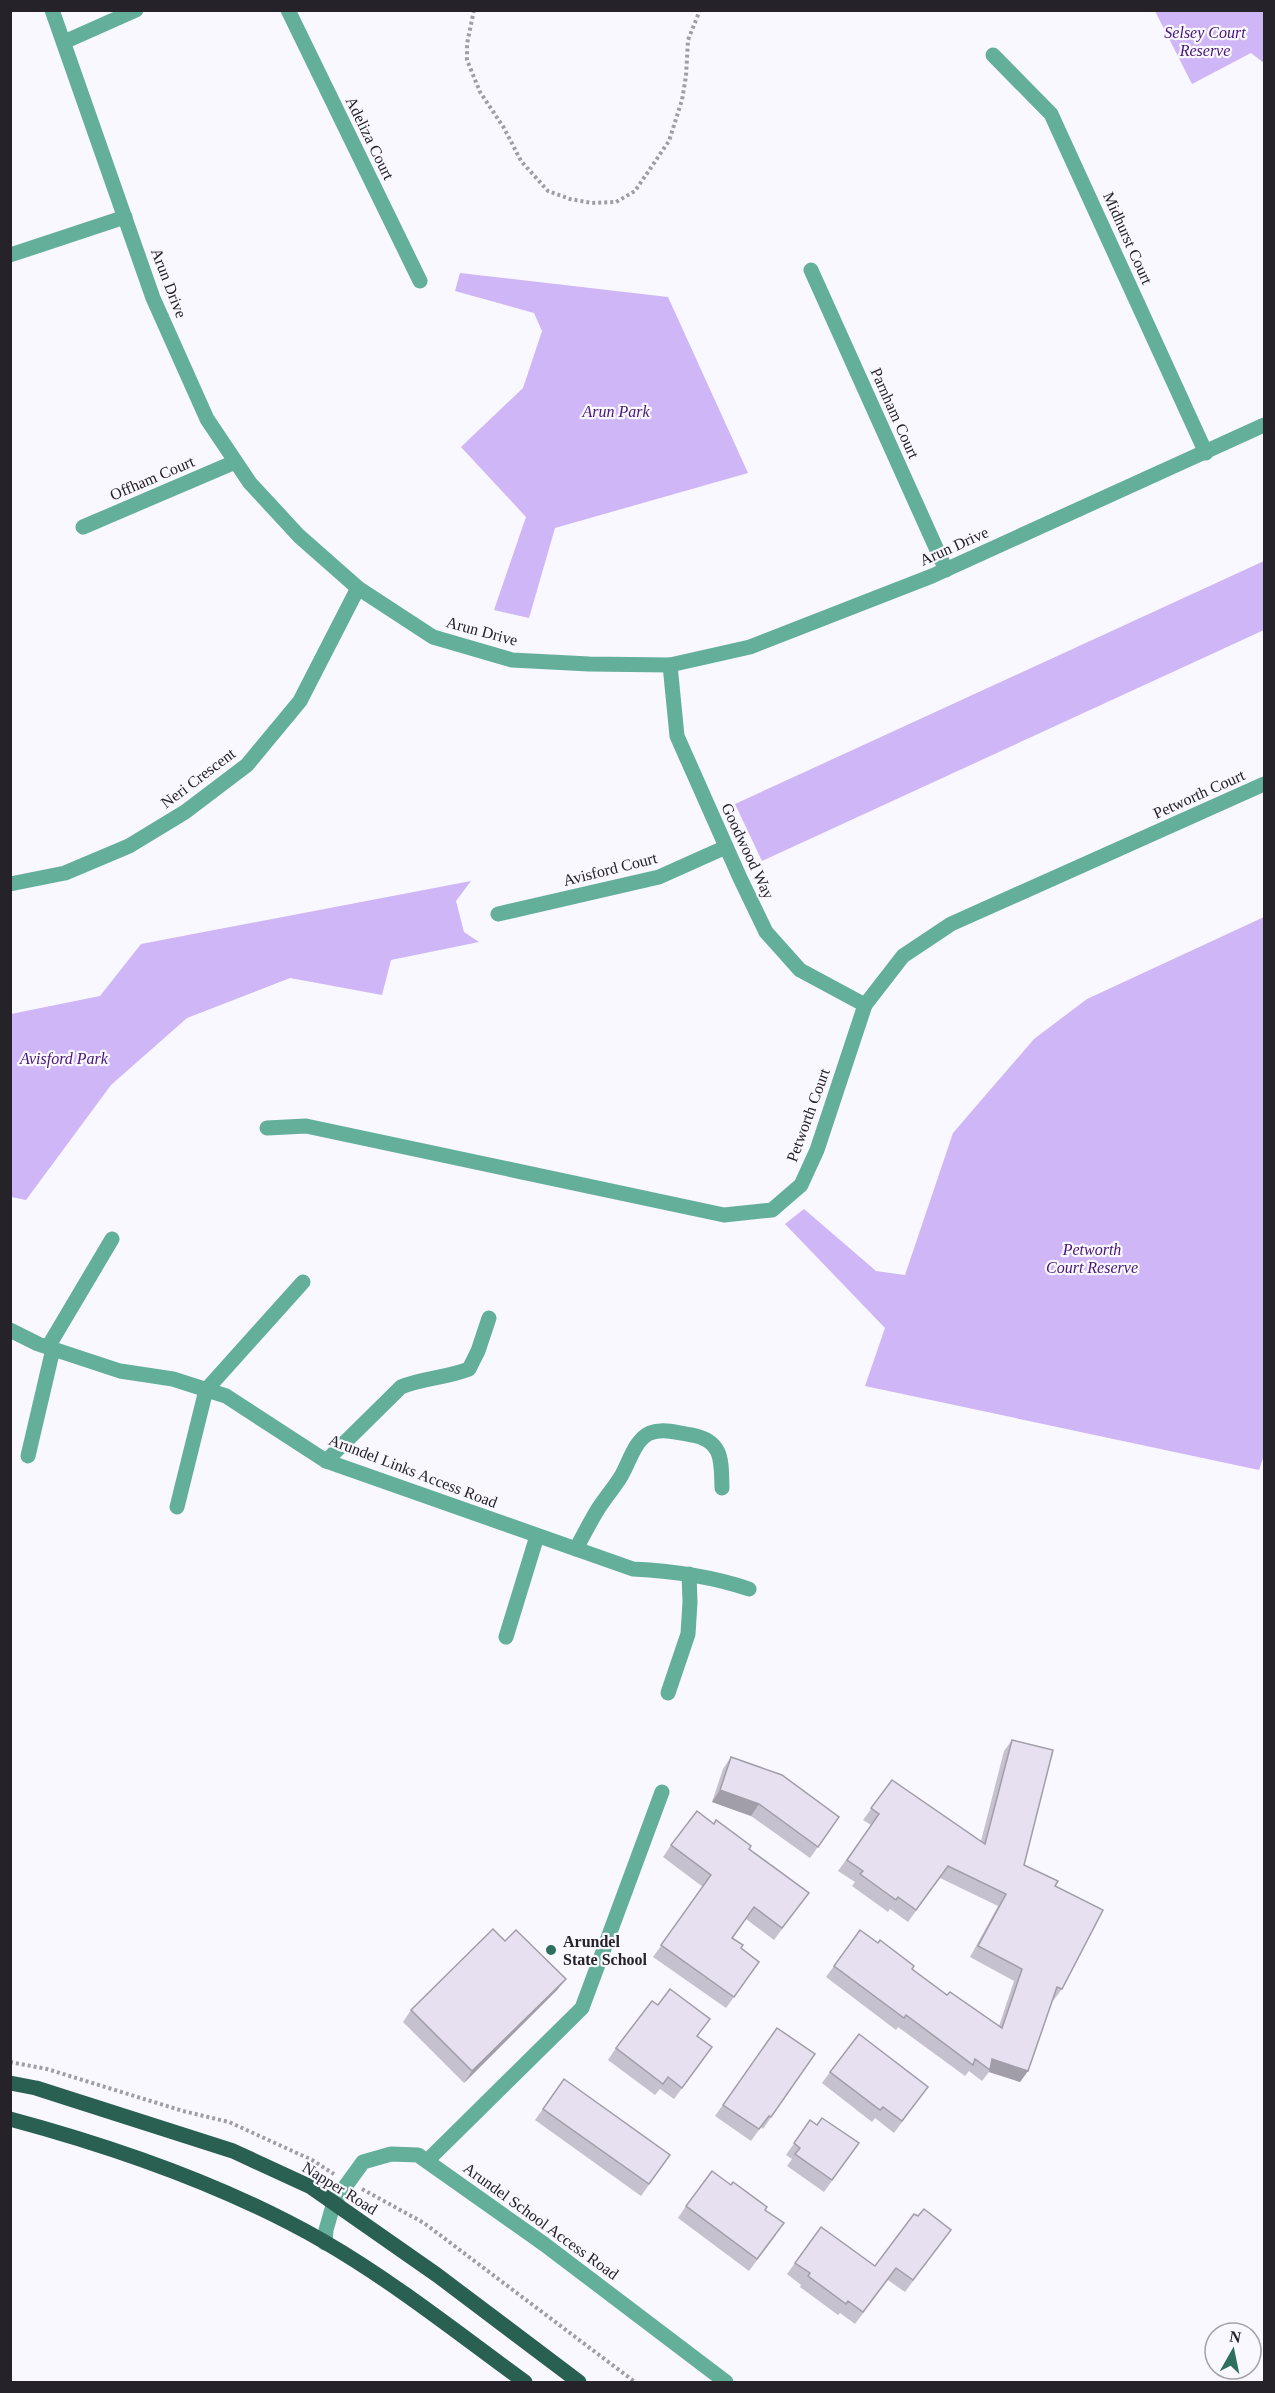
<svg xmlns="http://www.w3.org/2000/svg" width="1275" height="2393" font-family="Georgia,serif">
  <rect width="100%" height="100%" fill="#f9f7ff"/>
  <g fill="#cfb6f7">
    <path d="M1155 11H1264V63L1251 53 1192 84Z"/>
    <path d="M460 273 668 297 748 473 555 528 529 618 494 610 526 517 461 447 523 388 542 331 534 313 455 291Z"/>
    <path d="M1264 561V630L762 861 735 804Z"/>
    <path d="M471 881 456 901 464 932 479 942 391 960 382 995 290 978 187 1018 111 1085 26 1200 11 1197V1014L100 996 141 944Z"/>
    <path d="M1264 917V1455L1259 1470 865 1386 885 1328 785 1224 804 1209 876 1271 905 1275 953 1133 1034 1039 1087 999Z"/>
  </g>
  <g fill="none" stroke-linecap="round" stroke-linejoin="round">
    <g stroke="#a09da5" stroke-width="4" stroke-dasharray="3 3" stroke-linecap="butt">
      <path d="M474 10 467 44V60L480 92 504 128 521 161 548 191 570 199 592 203 616 202 635 191 669 141 682 100 686 76 688 40 700 10"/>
      <path d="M10 2062 47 2069 183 2111 229 2122 312 2160 334 2174"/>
      <path d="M362 2189 424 2223 635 2382"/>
    </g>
    <g stroke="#63af9a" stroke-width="15">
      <path d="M52 10 153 298 207 419 250 483 299 536 358 588 433 637 512 660 589 664 670 665 750 647 932 576 1264 425"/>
      <path d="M288 10 420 281"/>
      <path d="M64 42 136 10"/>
      <path d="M993 55 1051 114 1206 453"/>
      <path d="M10 255 125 217"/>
      <path d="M811 270 946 570"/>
      <path d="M83 527 235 462"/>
      <path d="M670 665 677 736 740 878 766 932 800 970 865 1005"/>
      <path d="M10 884 65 873 129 846 185 812 247 765 300 701 358 588"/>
      <path d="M498 914 659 877 726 847"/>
      <path d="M267 1128 306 1126 724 1215 772 1210 801 1185 817 1150 865 1005 903 956 951 924 1264 784"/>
      <path d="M10 1330 38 1344 120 1371 173 1379 226 1396 326 1461 633 1569C673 1571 711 1576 749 1589"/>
      <path d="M48 1347 112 1239"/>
      <path d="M28 1456 53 1349"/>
      <path d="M326 1461 401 1387C423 1378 446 1378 469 1369L478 1351 489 1318"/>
      <path d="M177 1507 206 1390 303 1282"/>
      <path d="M576 1549C583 1536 590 1522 598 1509 605 1498 613 1489 620 1478 629 1464 634 1440 650 1433 663 1428 679 1433 692 1435 724 1441 721 1462 722 1488"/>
      <path d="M506 1637 537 1536"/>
      <path d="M668 1693 688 1634 690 1602 689 1574"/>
      <path d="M427 2161 582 2008 662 1792"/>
      <path d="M325 2243 326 2230 334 2202 363 2162 391 2154 418 2155 544 2244 726 2382"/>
    </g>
    <g stroke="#2a6052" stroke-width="15">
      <path d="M10 2083 36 2088 233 2151 311 2187 437 2275 579 2382"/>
      <path d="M10 2119C118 2148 227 2186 323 2241 394 2282 459 2334 525 2382"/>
    </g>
  </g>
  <g fill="#c6c1cf">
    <path d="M1012 1740 1024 1865 1055 1886 1062 1989 1053 2001 1052 2000 1028 2071 1020 2082 989 2072 982 2081 969 2071 965 2076 898 2027 896 2030 826 1977 834 1966 912 1969 947 1995 999 2026 1014 1981 970 1957 998 1906 940 1878 908 1922 890 1909 888 1912 852 1886 855 1882 838 1871 871 1825 863 1820 892 1780 981 1841 1004 1751Z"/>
    <path d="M731 1757 839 1817 810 1858 751 1816 712 1802 723 1769Z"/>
    <path d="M671 1845 749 1849 809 1893 774 1940 746 1919 733 1938 741 1948 759 1962 726 2008 653 1957 703 1887 663 1857Z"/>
    <path d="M505 1941 566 1979 557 1990 464 2083 403 2022 411 2010Z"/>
    <path d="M777 2028 815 2054 763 2129 761 2127 751 2141 715 2116Z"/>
    <path d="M697 2036 704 2059 674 2099 660 2089 655 2095 608 2060 616 2048Z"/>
    <path d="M830 2072 920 2098 894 2133 875 2118 872 2122 822 2083Z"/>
    <path d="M564 2079 670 2155 641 2196 535 2120Z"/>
    <path d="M810 2120 817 2125 859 2143 824 2192 787 2166 792 2159 786 2155Z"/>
    <path d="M686 2206 765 2210 776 2235 749 2271 678 2218Z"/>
    <path d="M918 2216 951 2230 905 2292 888 2280 855 2324 840 2313 838 2315 800 2287 801 2285 787 2274 821 2227 875 2266Z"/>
  </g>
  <g fill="#a19da9">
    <path d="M720 1790 759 1804 751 1816 712 1802Z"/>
    <path d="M566 1979 557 1990 464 2083 472 2071Z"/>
    <path d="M992 2059 1028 2071 1020 2082 989 2072 990 2070Z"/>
  </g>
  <g fill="#e6e0f1" stroke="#a19da9" stroke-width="1.5">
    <path d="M1012 1740 1053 1750 1024 1865 1058 1881 1055 1886 1103 1910 1062 1989 1057 1987 1028 2071 992 2059 990 2070 975 2059 973 2065 906 2015 904 2018 834 1966 860 1930 878 1943 880 1940 914 1966 912 1969 947 1995 950 1992 1002 2028 1022 1969 978 1946 1006 1894 948 1866 916 1910 898 1897 896 1900 860 1874 863 1871 847 1860 879 1814 871 1808 892 1780 985 1844Z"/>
    <path d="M731 1757 782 1775 839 1817 818 1847 759 1804 720 1790Z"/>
    <path d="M697 1811 714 1824 716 1820 751 1846 749 1849 809 1893 782 1928 754 1907 732 1938 743 1945 741 1948 759 1962 734 1997 661 1945 711 1875 671 1845Z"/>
    <path d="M493 1929 505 1941 516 1930 566 1979 472 2071 411 2010Z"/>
    <path d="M670 1989 710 2019 697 2036 712 2047 682 2088 668 2077 663 2084 616 2048 652 2001 658 2005Z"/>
    <path d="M777 2028 815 2054 771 2117 769 2116 759 2129 723 2105Z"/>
    <path d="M859 2034 928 2087 902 2121 883 2107 880 2110 830 2072Z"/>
    <path d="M564 2079 670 2155 649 2184 543 2109Z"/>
    <path d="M822 2118 859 2143 832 2180 795 2154 800 2148 794 2143 810 2120 817 2125Z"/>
    <path d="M712 2171 731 2185 733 2182 767 2207 765 2210 784 2223 757 2259 686 2206Z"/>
    <path d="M924 2209 951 2230 913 2280 896 2268 863 2312 848 2301 846 2304 808 2276 810 2273 795 2263 821 2227 875 2266 914 2214 918 2216Z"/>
  </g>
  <circle fill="#2e6f5e" stroke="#f9f7ff" stroke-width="2" cx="551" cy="1950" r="6"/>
  <g text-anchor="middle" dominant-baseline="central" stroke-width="4.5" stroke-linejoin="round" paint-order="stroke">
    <g font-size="16" font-style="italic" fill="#471477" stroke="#f9f7ff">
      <text x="1205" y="32">Selsey Court<tspan x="1205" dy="18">Reserve</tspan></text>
      <text x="616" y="411">Arun Park</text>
      <text x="64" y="1058">Avisford Park</text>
      <text x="1092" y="1249">Petworth<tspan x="1092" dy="18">Court Reserve</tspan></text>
    </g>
    <g font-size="16" fill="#252229" stroke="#f9f7ff">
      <text transform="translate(370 138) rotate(64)">Adeliza Court</text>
      <text transform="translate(1128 238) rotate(66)">Midhurst Court</text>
      <text transform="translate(169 283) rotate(69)">Arun Drive</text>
      <text transform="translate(895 413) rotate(66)">Parnham Court</text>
      <text transform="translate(152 478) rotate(-23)">Offham Court</text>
      <text transform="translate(954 546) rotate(-24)">Arun Drive</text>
      <text transform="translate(482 631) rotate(15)">Arun Drive</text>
      <text transform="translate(198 778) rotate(-37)">Neri Crescent</text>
      <text transform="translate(1199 794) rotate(-24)">Petworth Court</text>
      <text transform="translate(748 851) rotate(65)">Goodwood Way</text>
      <text transform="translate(610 869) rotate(-14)">Avisford Court</text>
      <text transform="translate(808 1115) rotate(-70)">Petworth Court</text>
      <text transform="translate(413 1471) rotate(21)">Arundel Links Access Road</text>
      <text transform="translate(340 2188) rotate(32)">Napper Road</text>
      <text transform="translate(541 2221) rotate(36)">Arundel School Access Road</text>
    </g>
    <g font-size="16" font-weight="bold" fill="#252229" stroke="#f9f7ff" text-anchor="start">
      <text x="563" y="1941">Arundel<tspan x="563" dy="18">State School</tspan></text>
    </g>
  </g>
  <rect width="1275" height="2393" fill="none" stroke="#252229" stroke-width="24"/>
  <g transform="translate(1233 2351) rotate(9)"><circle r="28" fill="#f9f7ff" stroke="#a4a2a9" stroke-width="1.5"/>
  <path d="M0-4.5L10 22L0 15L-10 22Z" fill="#2e6f5e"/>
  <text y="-9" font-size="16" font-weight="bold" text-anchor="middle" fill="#252229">N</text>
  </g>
</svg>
